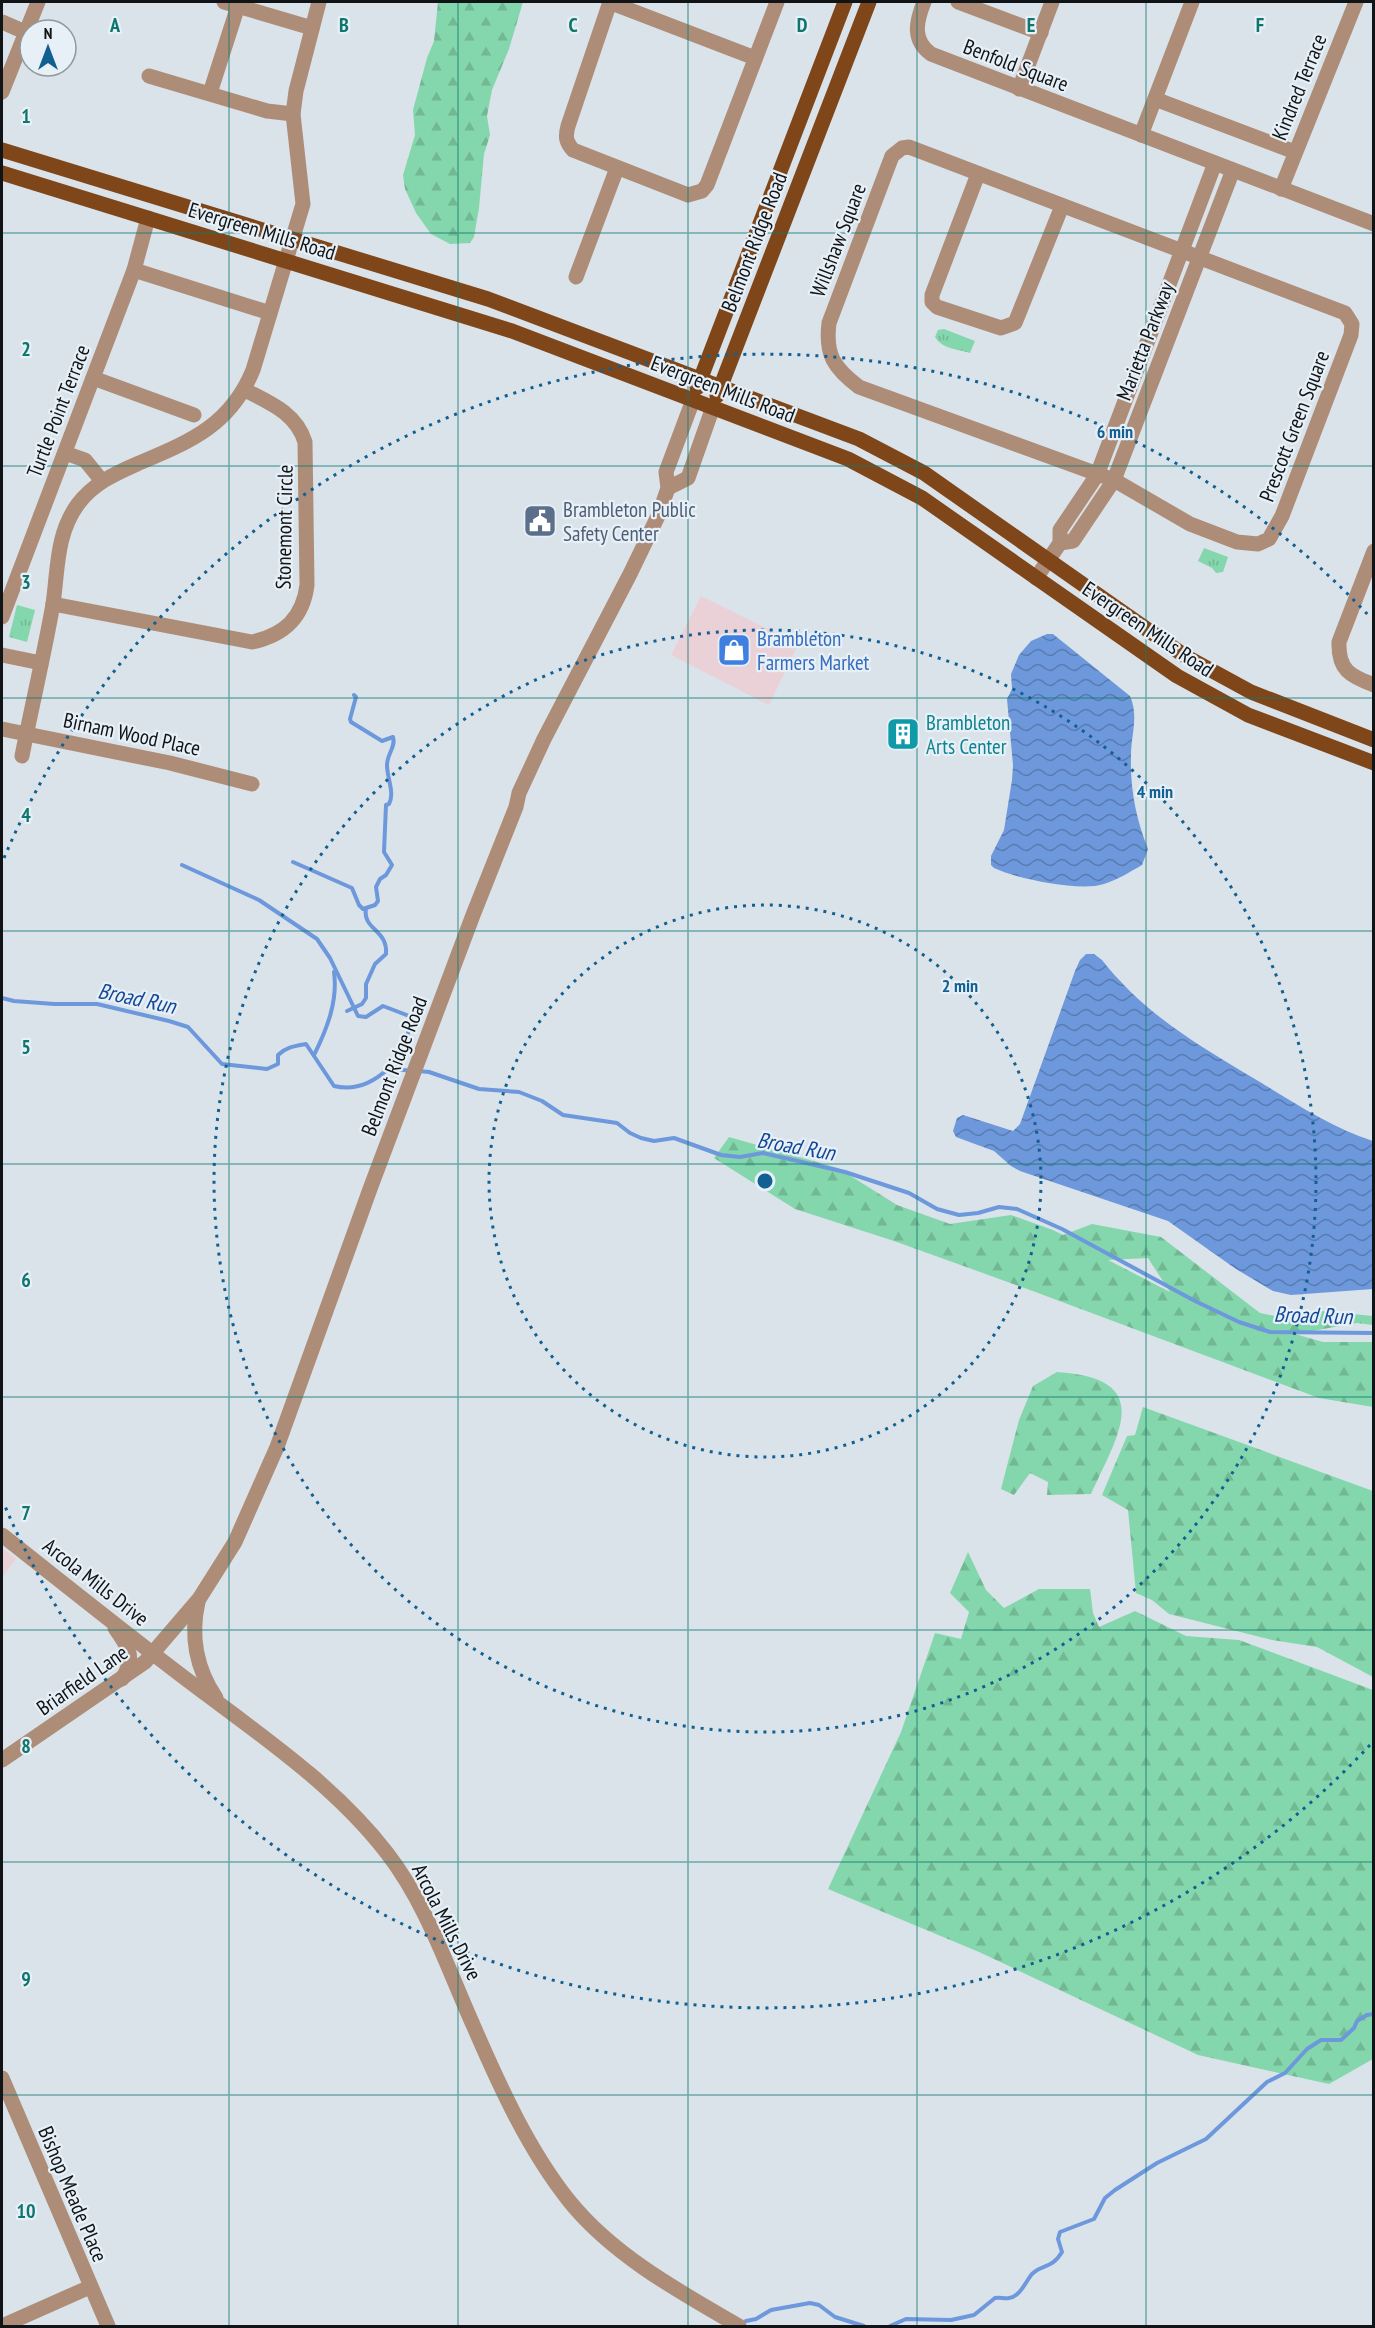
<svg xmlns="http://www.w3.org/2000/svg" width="1375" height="2328" font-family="'PT Sans Narrow',sans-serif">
  <defs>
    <pattern id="forest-firs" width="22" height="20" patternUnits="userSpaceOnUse" patternTransform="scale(1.5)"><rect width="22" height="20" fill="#84d7ac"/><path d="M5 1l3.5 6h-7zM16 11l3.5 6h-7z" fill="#71b893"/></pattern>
    <pattern id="park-tufts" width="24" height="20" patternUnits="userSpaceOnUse" patternTransform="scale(1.5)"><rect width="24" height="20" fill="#84d7ac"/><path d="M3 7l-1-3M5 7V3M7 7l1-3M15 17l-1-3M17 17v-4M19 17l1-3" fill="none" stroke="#71b893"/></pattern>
    <pattern id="water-waves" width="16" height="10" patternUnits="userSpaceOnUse" patternTransform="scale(1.5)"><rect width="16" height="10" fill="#6d98dc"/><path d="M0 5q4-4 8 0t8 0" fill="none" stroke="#587bb1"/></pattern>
  </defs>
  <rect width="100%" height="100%" fill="#dae3ea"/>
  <g fill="#ead0d7">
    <path d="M701 596 798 644 769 705 671 655Z"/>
    <path d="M2 1548 16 1559 2 1578Z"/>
  </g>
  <g fill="url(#forest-firs)" fill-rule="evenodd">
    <path d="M438 2H523L509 49 492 90 487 116 490 135 484 154 479 208 474 237 470 243 450 244 431 234 416 213 405 189 403 175 415 135 413 110 427 58 434 41Z"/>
    <path d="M729 1137 838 1168 897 1205 950 1224 1011 1215 1053 1230 1063 1235 1092 1224 1161 1237 1260 1313 1275 1316 1321 1311 1373 1316V1325L1357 1323 1295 1334 1323 1342H1373V1407L1319 1398 1030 1290 894 1241 795 1209 714 1158ZM1148 1258 1170 1292 1108 1260Z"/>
    <path d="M1057 1372C1157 1378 1118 1435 1091 1494L1047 1495 1048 1482 1030 1473 1014 1495 1001 1489 1019 1420 1033 1386Z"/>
    <path d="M1143 1407 1373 1491V1677L1317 1647 1272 1640 1169 1614 1152 1600 1136 1593 1128 1510 1102 1495 1127 1436 1135 1435Z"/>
    <path d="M968 1552 986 1590 1004 1608 1039 1589H1090L1093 1613 1099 1627 1135 1611 1186 1636 1239 1640 1373 1690V2059L1329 2084 1198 2055 979 1952 828 1889 901 1732 935 1633 961 1639 969 1612 950 1593Z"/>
  </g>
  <g fill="url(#park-tufts)">
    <path d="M944 329 975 341 970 353C957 349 942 349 935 337L938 330Z"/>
    <path d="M1204 548 1228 557 1223 572 1216 573 1212 568 1198 561Z"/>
    <path d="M17 605 35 610 27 642 9 637Z"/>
  </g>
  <g fill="url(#water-waves)">
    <path d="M1047 634H1053L1130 696C1139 717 1131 734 1131 756 1130 789 1136 819 1148 849L1142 865C1130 872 1117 880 1104 884 1080 892 1017 879 994 868L991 865V856L1004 830 1012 780 1013 765 1007 699 1012 689 1011 674 1019 655 1031 641Z"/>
    <path d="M1086 954H1094L1102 960C1146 1016 1200 1046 1260 1082 1296 1104 1333 1128 1373 1141V1289L1291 1295 1273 1291 1236 1269 1168 1221 1020 1171 1011 1166 994 1151 956 1137 953 1131 957 1118 963 1115 1013 1131 1020 1124 1075 971 1080 960Z"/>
  </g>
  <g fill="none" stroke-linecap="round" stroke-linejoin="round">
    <g stroke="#6d98dc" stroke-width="4">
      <path d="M293 862 352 888 359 905 363 909 375 905 378 901 376 887 380 879 386 875 392 865 384 852 386 805 389 804C395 793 387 778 387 765 387 754 396 747 393 737L382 741 351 722 350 719 356 697 354 695"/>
      <path d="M182 865 259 900 317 939 330 958 358 1016 366 1017 383 1006 412 1017 404 1049 397 1058V1069"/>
      <path d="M2 998 14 1001 54 1004H97L169 1021 188 1027 222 1064 267 1069 278 1064V1055C286 1047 295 1046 306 1044L334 1086C354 1091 373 1083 389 1068L411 1071"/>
      <path d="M347 1011 362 1004 366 998V984L375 964 386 954C388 929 362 930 366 908"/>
      <path d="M314 1055C327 1029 338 1001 334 972"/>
      <path d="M419 1071 429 1072 479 1089 519 1092 542 1101 563 1115 617 1123 630 1133 641 1138 654 1141 674 1138 721 1155 740 1157 763 1153 845 1172 909 1193 937 1209 959 1215 978 1213 999 1207 1017 1209 1062 1229 1195 1301 1239 1322 1270 1332 1374 1333"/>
      <path d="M746 2321 756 2319 771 2310 810 2303 819 2305 835 2317 864 2326"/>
      <path d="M890 2326 906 2319 951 2320 974 2315 995 2298C1001 2297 1004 2299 1009 2298 1020 2297 1026 2281 1032 2274 1043 2263 1051 2270 1062 2252L1058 2239 1060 2232 1094 2219 1105 2198 1115 2190 1157 2163 1206 2139 1267 2082 1285 2073 1307 2049 1321 2040H1341L1354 2028 1357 2021 1367 2015 1374 2014"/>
    </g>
    <g stroke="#ae8d78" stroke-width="15">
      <path d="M224 2 312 28"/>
      <path d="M609 2 755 58"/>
      <path d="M610 2 568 126C565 137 566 142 573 150L688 195 702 191 707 185 777 2"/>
      <path d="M924 2C916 22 912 40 931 54L1374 224"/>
      <path d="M958 2 1041 33"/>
      <path d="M2 22 25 32"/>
      <path d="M149 76 267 111 293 114"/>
      <path d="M1019 89 1052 2"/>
      <path d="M2 92 38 2"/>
      <path d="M210 93 238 6"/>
      <path d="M1155 99 1295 152"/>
      <path d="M1141 135 1192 2"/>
      <path d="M909 147 1345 313 1352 324 1351 335 1282 516 1269 539 1258 544 1237 542 1190 524 1114 480 859 387C834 368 825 355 829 323L892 156 902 148Z"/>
      <path d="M978 174 932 295V302L937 307 1001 328 1015 323 1062 206"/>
      <path d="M1281 189 1356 2"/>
      <path d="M134 270 270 313"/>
      <path d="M576 277 617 168"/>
      <path d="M93 378 194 415"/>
      <path d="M65 453 85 460 102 481"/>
      <path d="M668 488 688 478 713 407"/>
      <path d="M1060 543 1073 541 1114 480 1233 170"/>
      <path d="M1374 551 1339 642C1338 670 1350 676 1374 685"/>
      <path d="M1036 578 1060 543V530L1097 475 1215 163"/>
      <path d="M53 604 252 642C284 635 303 618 307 585L305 442C296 413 270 403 245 390"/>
      <path d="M2 617 134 270 148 218"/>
      <path d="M2 655 41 663"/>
      <path d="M2 729 170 763 252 784"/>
      <path d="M22 756C32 705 44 655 53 604 58 569 56 534 78 504 93 484 114 474 137 464 189 442 230 426 253 370L303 204 293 114 296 91 319 2"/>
      <path d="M2 1535C63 1583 124 1632 186 1679 256 1732 333 1783 387 1853 427 1905 447 1967 474 2027 500 2087 529 2151 570 2202 614 2256 680 2292 739 2326"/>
      <path d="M198 1602C190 1637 196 1668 216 1698"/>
      <path d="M115 1628C129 1648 136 1657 122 1679"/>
      <path d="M2 1760 145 1662 199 1599 235 1542 277 1447 370 1189 473 915 516 807 519 793 544 739 630 574 659 514 668 488 666 472 693 400"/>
      <path d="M2 2078 108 2326"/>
      <path d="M2 2326 90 2287"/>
    </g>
    <g stroke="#7f461a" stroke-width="15">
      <path d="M2 150 488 299 859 439 924 473 1185 656 1251 692 1374 740"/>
      <path d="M2 173 512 331 848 459 922 498 1177 676 1248 715 1374 763"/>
      <path d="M697 388 845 2"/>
      <path d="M717 396 869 2"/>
    </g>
  </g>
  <path fill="none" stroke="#0f766e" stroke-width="1.5" stroke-opacity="0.55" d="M229 2V2326M458 2V2326M688 2V2326M917 2V2326M1146 2V2326M2 233H1374M2 466H1374M2 698H1374M2 931H1374M2 1164H1374M2 1397H1374M2 1630H1374M2 1862H1374M2 2095H1374"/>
  <g fill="none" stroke="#125f92" stroke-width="3" stroke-dasharray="3 6">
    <circle cx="765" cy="1181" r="276"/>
    <circle cx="765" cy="1181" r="551"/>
    <path d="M1370 1745A827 827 0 0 1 4 1504M4 858A827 827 0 0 1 1370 617"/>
  </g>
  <defs>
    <g id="civic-square" transform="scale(1.725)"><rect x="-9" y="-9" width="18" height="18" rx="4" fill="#5c6f8a" stroke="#e7f0f7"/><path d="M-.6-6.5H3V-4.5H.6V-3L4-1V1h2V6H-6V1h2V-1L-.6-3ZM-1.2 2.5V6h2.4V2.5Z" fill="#fff"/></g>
    <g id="shop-square" transform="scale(1.725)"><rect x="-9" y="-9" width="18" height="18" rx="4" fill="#3f7fe0" stroke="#e7f0f7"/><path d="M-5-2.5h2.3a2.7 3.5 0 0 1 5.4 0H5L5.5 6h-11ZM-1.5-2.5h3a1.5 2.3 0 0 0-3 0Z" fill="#fff"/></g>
    <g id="building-square" transform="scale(1.725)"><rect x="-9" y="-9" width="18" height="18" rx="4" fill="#0f9aa8" stroke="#e7f0f7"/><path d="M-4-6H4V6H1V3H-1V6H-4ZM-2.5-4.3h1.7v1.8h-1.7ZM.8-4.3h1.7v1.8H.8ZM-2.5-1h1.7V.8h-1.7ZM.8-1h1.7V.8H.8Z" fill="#fff"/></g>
  </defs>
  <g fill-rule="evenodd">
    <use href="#civic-square" x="540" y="521"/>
    <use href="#shop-square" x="734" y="650"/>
    <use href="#building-square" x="903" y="734"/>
  </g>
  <g text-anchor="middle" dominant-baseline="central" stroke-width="4.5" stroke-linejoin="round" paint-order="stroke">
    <g font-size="21" fill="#111417" stroke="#e7f0f7">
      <text transform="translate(1016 65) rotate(21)">Benfold Square</text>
      <text transform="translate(1299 87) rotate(-68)">Kindred Terrace</text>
      <text transform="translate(262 231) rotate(17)">Evergreen Mills Road</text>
      <text transform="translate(838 240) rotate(-69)">Willshaw Square</text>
      <text transform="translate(754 242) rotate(-69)">Belmont Ridge Road</text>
      <text transform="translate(1145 341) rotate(-69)">Marietta Parkway</text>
      <text transform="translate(723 389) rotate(21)">Evergreen Mills Road</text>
      <text transform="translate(58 411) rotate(-69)">Turtle Point Terrace</text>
      <text transform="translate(1294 426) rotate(-69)">Prescott Green Square</text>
      <text transform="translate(284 527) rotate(-89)">Stonemont Circle</text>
      <text transform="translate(1148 629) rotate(34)">Evergreen Mills Road</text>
      <text transform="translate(132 734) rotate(12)">Birnam Wood Place</text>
      <text transform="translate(394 1066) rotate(-69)">Belmont Ridge Road</text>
      <text transform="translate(96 1582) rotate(38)">Arcola Mills Drive</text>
      <text transform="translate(82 1680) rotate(-35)">Briarfield Lane</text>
      <text transform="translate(447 1922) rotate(63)">Arcola Mills Drive</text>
      <text transform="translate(73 2194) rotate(67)">Bishop Meade Place</text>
    </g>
    <g font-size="21" fill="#4e5e75" stroke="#e7f0f7" text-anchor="start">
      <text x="563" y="509">Brambleton Public<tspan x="563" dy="24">Safety Center</tspan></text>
    </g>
    <g font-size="21" fill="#366cbe" stroke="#e7f0f7" text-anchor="start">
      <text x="757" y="638">Brambleton<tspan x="757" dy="24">Farmers Market</tspan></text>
    </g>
    <g font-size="21" fill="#0d838f" stroke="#e7f0f7" text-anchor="start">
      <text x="926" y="722">Brambleton<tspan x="926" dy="24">Arts Center</tspan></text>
    </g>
    <g font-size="22" font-style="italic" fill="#134798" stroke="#e7f0f7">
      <text transform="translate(137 998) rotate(12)">Broad Run</text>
      <text transform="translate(796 1146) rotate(10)">Broad Run</text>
      <text transform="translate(1313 1315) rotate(2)">Broad Run</text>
    </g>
  </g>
  <g font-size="20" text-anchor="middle" font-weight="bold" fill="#0f766e" stroke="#e7f0f7" stroke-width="4.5" stroke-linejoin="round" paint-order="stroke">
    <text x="115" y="32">A</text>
    <text x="344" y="32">B</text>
    <text x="573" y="32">C</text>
    <text x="802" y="32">D</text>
    <text x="1031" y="32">E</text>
    <text x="1260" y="32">F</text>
    <text x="26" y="123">1</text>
    <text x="26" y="356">2</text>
    <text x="26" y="589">3</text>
    <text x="26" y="822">4</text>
    <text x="26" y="1054">5</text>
    <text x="26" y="1287">6</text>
    <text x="26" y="1520">7</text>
    <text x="26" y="1753">8</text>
    <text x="26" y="1986">9</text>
    <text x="26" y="2218">10</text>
  </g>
  <circle cx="765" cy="1181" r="9" fill="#125f92" stroke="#e7f0f7" stroke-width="3"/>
  <g font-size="18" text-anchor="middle" font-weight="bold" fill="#125f92" stroke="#e7f0f7" stroke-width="4.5" stroke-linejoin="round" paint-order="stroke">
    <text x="1115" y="438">6 min</text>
    <text x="1155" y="798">4 min</text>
    <text x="960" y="992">2 min</text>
  </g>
  <rect width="1375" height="2328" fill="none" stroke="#111417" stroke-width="6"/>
  <g transform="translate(48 48)"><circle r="28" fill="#e7f0f7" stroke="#91989d" stroke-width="1.5"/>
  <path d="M0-4.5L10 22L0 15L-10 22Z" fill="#125f92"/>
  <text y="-9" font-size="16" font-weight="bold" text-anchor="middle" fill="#111417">N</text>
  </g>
</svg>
